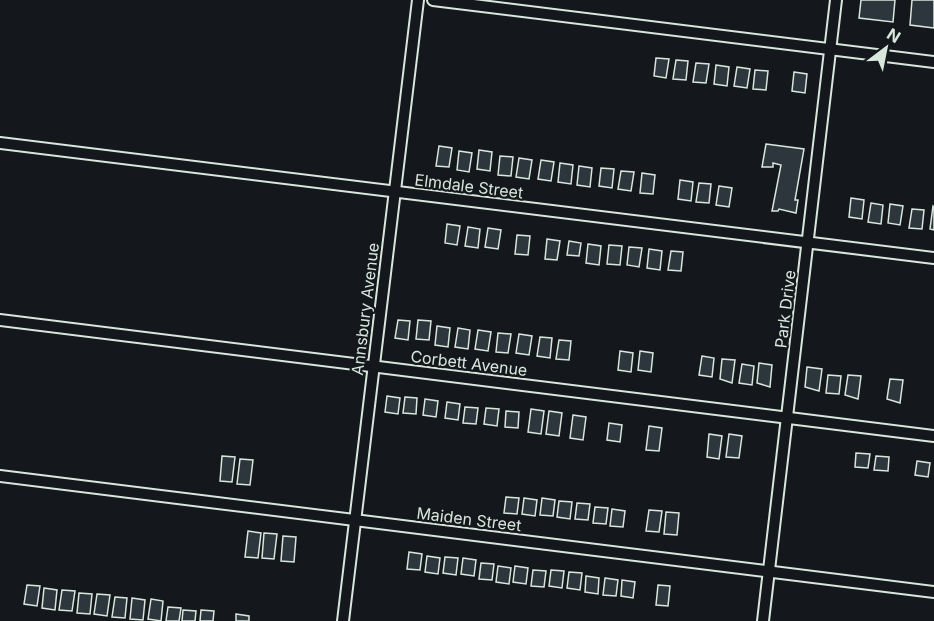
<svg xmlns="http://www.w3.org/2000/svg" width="934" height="621" font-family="Inter,sans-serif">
  <rect width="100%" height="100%" fill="#14181c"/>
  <g fill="#2c363c" stroke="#d8e6dc" stroke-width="1.5">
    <path d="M861 0H895L893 22 859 18Z"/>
    <path d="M912 0H934V28L910 25Z"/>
    <path d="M656 58 669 59 666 78 654 76Z"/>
    <path d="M676 60 688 61 686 80 673 79Z"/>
    <path d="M696 63 709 64 706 83 693 82Z"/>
    <path d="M716 65 729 67 727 86 714 84Z"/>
    <path d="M737 67 750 69 747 88 734 86Z"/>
    <path d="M755 70 768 71 766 90 753 89Z"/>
    <path d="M794 72 807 74 805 93 792 91Z"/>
    <path d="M766 144 804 149 795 200H798L796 213 779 209 778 211H772L781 165 773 163V167H762Z"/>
    <path d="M439 146 452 148 449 167 436 166Z"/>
    <path d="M479 150 492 152 490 171 477 169Z"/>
    <path d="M459 151 472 153 469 172 457 170Z"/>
    <path d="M500 156 513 157 511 176 498 175Z"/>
    <path d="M519 158 532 160 529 179 516 177Z"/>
    <path d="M541 160 554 162 551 181 538 179Z"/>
    <path d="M560 163 573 165 571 184 558 182Z"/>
    <path d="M579 166 592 168 590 187 577 185Z"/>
    <path d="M601 168 614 169 612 188 599 186Z"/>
    <path d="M621 171 634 172 631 191 618 189Z"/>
    <path d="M642 173 655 175 653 194 640 193Z"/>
    <path d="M680 180 693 182 691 201 678 199Z"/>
    <path d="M699 183 711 184 709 203 696 202Z"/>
    <path d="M719 186 732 188 729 207 716 205Z"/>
    <path d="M851 198 864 200 862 219 849 217Z"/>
    <path d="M871 203 883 205 881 224 868 222Z"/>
    <path d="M890 204 903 206 900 225 888 223Z"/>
    <path d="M933 206 934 207V230L930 229Z"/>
    <path d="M912 209 924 210 922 229 909 228Z"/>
    <path d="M447 224 460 226 457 245 445 243Z"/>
    <path d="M468 227 480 229 478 248 465 246Z"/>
    <path d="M488 228 501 230 498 249 485 247Z"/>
    <path d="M517 235 530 236 528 255 515 254Z"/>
    <path d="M547 239 560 241 557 260 545 259Z"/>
    <path d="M569 241 581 243 579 256 567 255Z"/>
    <path d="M588 244 601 246 599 265 586 263Z"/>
    <path d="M609 245 622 246 620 265 607 264Z"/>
    <path d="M629 247 642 248 639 267 627 265Z"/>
    <path d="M649 249 662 251 660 270 647 268Z"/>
    <path d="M671 251 683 252 681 271 668 270Z"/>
    <path d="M398 320 410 321 408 340 395 338Z"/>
    <path d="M418 320 431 321 429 340 416 339Z"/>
    <path d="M437 326 450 328 448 347 435 345Z"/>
    <path d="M458 328 470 330 468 349 455 347Z"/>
    <path d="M478 330 491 332 488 351 475 349Z"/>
    <path d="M498 333 511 334 508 353 496 352Z"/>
    <path d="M519 334 532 336 529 355 516 353Z"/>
    <path d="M540 337 552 338 550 358 537 356Z"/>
    <path d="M559 340 571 341 569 360 556 359Z"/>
    <path d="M620 351 633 353 631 372 618 370Z"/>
    <path d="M640 351 653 353 651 372 638 370Z"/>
    <path d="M702 356 714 358 712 377 699 375Z"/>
    <path d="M722 359 735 360 732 383 720 379Z"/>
    <path d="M759 363 772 365 770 387 757 383Z"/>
    <path d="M742 364 754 366 752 385 739 383Z"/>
    <path d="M807 367 822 369 819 391 805 387Z"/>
    <path d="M828 375 841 376 839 394 826 393Z"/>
    <path d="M848 375 861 376 858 399 845 395Z"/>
    <path d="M890 379 903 380 900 403 887 399Z"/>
    <path d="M387 396 400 398 398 414 385 412Z"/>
    <path d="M405 397 417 398 416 414 403 413Z"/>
    <path d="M425 399 438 401 436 417 423 415Z"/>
    <path d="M447 402 460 404 458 420 445 418Z"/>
    <path d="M465 407 478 408 476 424 463 423Z"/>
    <path d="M486 408 499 409 497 426 484 424Z"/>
    <path d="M531 409 544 411 541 434 528 432Z"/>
    <path d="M506 411 519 412 518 428 505 427Z"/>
    <path d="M549 411 562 413 559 436 546 434Z"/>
    <path d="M573 415 586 417 583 440 570 438Z"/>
    <path d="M609 423 622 425 620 442 607 440Z"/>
    <path d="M649 426 662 428 659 451 646 450Z"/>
    <path d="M709 434 722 436 719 459 707 457Z"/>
    <path d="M729 434 742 436 739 458 726 457Z"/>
    <path d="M856 453 870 454 868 468 855 467Z"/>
    <path d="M222 456 235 457 232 482 220 481Z"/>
    <path d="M876 456 889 457 888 471 874 470Z"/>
    <path d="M240 459 253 460 250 485 237 484Z"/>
    <path d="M917 461 930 463 928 477 915 475Z"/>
    <path d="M506 497 519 498 517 514 504 513Z"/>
    <path d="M524 498 537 500 535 516 522 514Z"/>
    <path d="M542 498 555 500 553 516 540 515Z"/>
    <path d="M559 501 572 502 570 519 557 517Z"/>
    <path d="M577 503 590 504 588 520 575 519Z"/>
    <path d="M595 507 608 508 606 524 593 523Z"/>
    <path d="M612 509 625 511 623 527 610 526Z"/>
    <path d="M649 510 662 511 659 532 646 531Z"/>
    <path d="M666 512 679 513 677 535 664 534Z"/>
    <path d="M248 531 261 533 258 558 245 557Z"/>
    <path d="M264 533 277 534 274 559 262 558Z"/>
    <path d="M283 536 296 537 294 562 281 561Z"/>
    <path d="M409 552 422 554 420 570 407 569Z"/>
    <path d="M427 556 440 558 438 574 425 572Z"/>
    <path d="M445 557 458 558 456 575 443 573Z"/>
    <path d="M463 558 476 560 474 576 461 574Z"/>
    <path d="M481 563 494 564 492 580 479 579Z"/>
    <path d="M498 566 511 568 509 584 496 582Z"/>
    <path d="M515 566 528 568 526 584 513 582Z"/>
    <path d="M533 570 546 571 544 587 531 586Z"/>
    <path d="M551 570 564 571 562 588 549 586Z"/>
    <path d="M569 572 582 573 580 590 567 588Z"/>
    <path d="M586 576 599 578 598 594 585 592Z"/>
    <path d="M605 578 618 580 616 596 603 595Z"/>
    <path d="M622 580 635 582 633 598 621 596Z"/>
    <path d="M27 585 40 586 37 606 24 604Z"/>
    <path d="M658 585 670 586 668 606 656 605Z"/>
    <path d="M44 588 57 590 55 610 42 608Z"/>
    <path d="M62 590 75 591 72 611 59 610Z"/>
    <path d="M79 593 92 594 90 614 77 613Z"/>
    <path d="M97 594 110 595 107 616 94 614Z"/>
    <path d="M115 597 127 598 125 618 112 617Z"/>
    <path d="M132 598 145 600 143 620 130 619Z"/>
    <path d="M151 599 163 601 161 621 148 619Z"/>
    <path d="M168 607 181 608 179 621H166Z"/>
    <path d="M183 610 196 611 195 621H182Z"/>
    <path d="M201 610 214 611 213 621H200Z"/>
    <path d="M236 614 249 616V621H236Z"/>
  </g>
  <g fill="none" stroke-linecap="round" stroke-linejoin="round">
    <g stroke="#d8e6dc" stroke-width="14">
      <g id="street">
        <path d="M433 0 934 62"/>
        <path d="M0 143 934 258"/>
        <path d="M0 320 934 436"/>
        <path d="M0 476 934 592"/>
        <path d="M343 621 418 0"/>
        <path d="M763 621 836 0"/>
      </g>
    </g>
    <use href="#street" stroke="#14181c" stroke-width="10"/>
  </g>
  <g text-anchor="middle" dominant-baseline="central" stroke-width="4.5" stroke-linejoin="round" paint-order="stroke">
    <g font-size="16" fill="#d8e6dc" stroke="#14181c">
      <text transform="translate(469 186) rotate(7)">Elmdale Street</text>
      <text transform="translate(365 309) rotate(-83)">Annsbury Avenue</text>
      <text transform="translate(785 309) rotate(-83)">Park Drive</text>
      <text transform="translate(469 363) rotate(7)">Corbett Avenue</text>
      <text transform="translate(469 519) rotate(7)">Maiden Street</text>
    </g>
  </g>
  <g transform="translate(886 48) rotate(32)" stroke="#14181c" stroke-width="4.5" paint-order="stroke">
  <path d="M0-4.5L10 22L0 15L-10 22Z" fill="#d8e6dc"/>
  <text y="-9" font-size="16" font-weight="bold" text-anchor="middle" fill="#d8e6dc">N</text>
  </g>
</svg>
